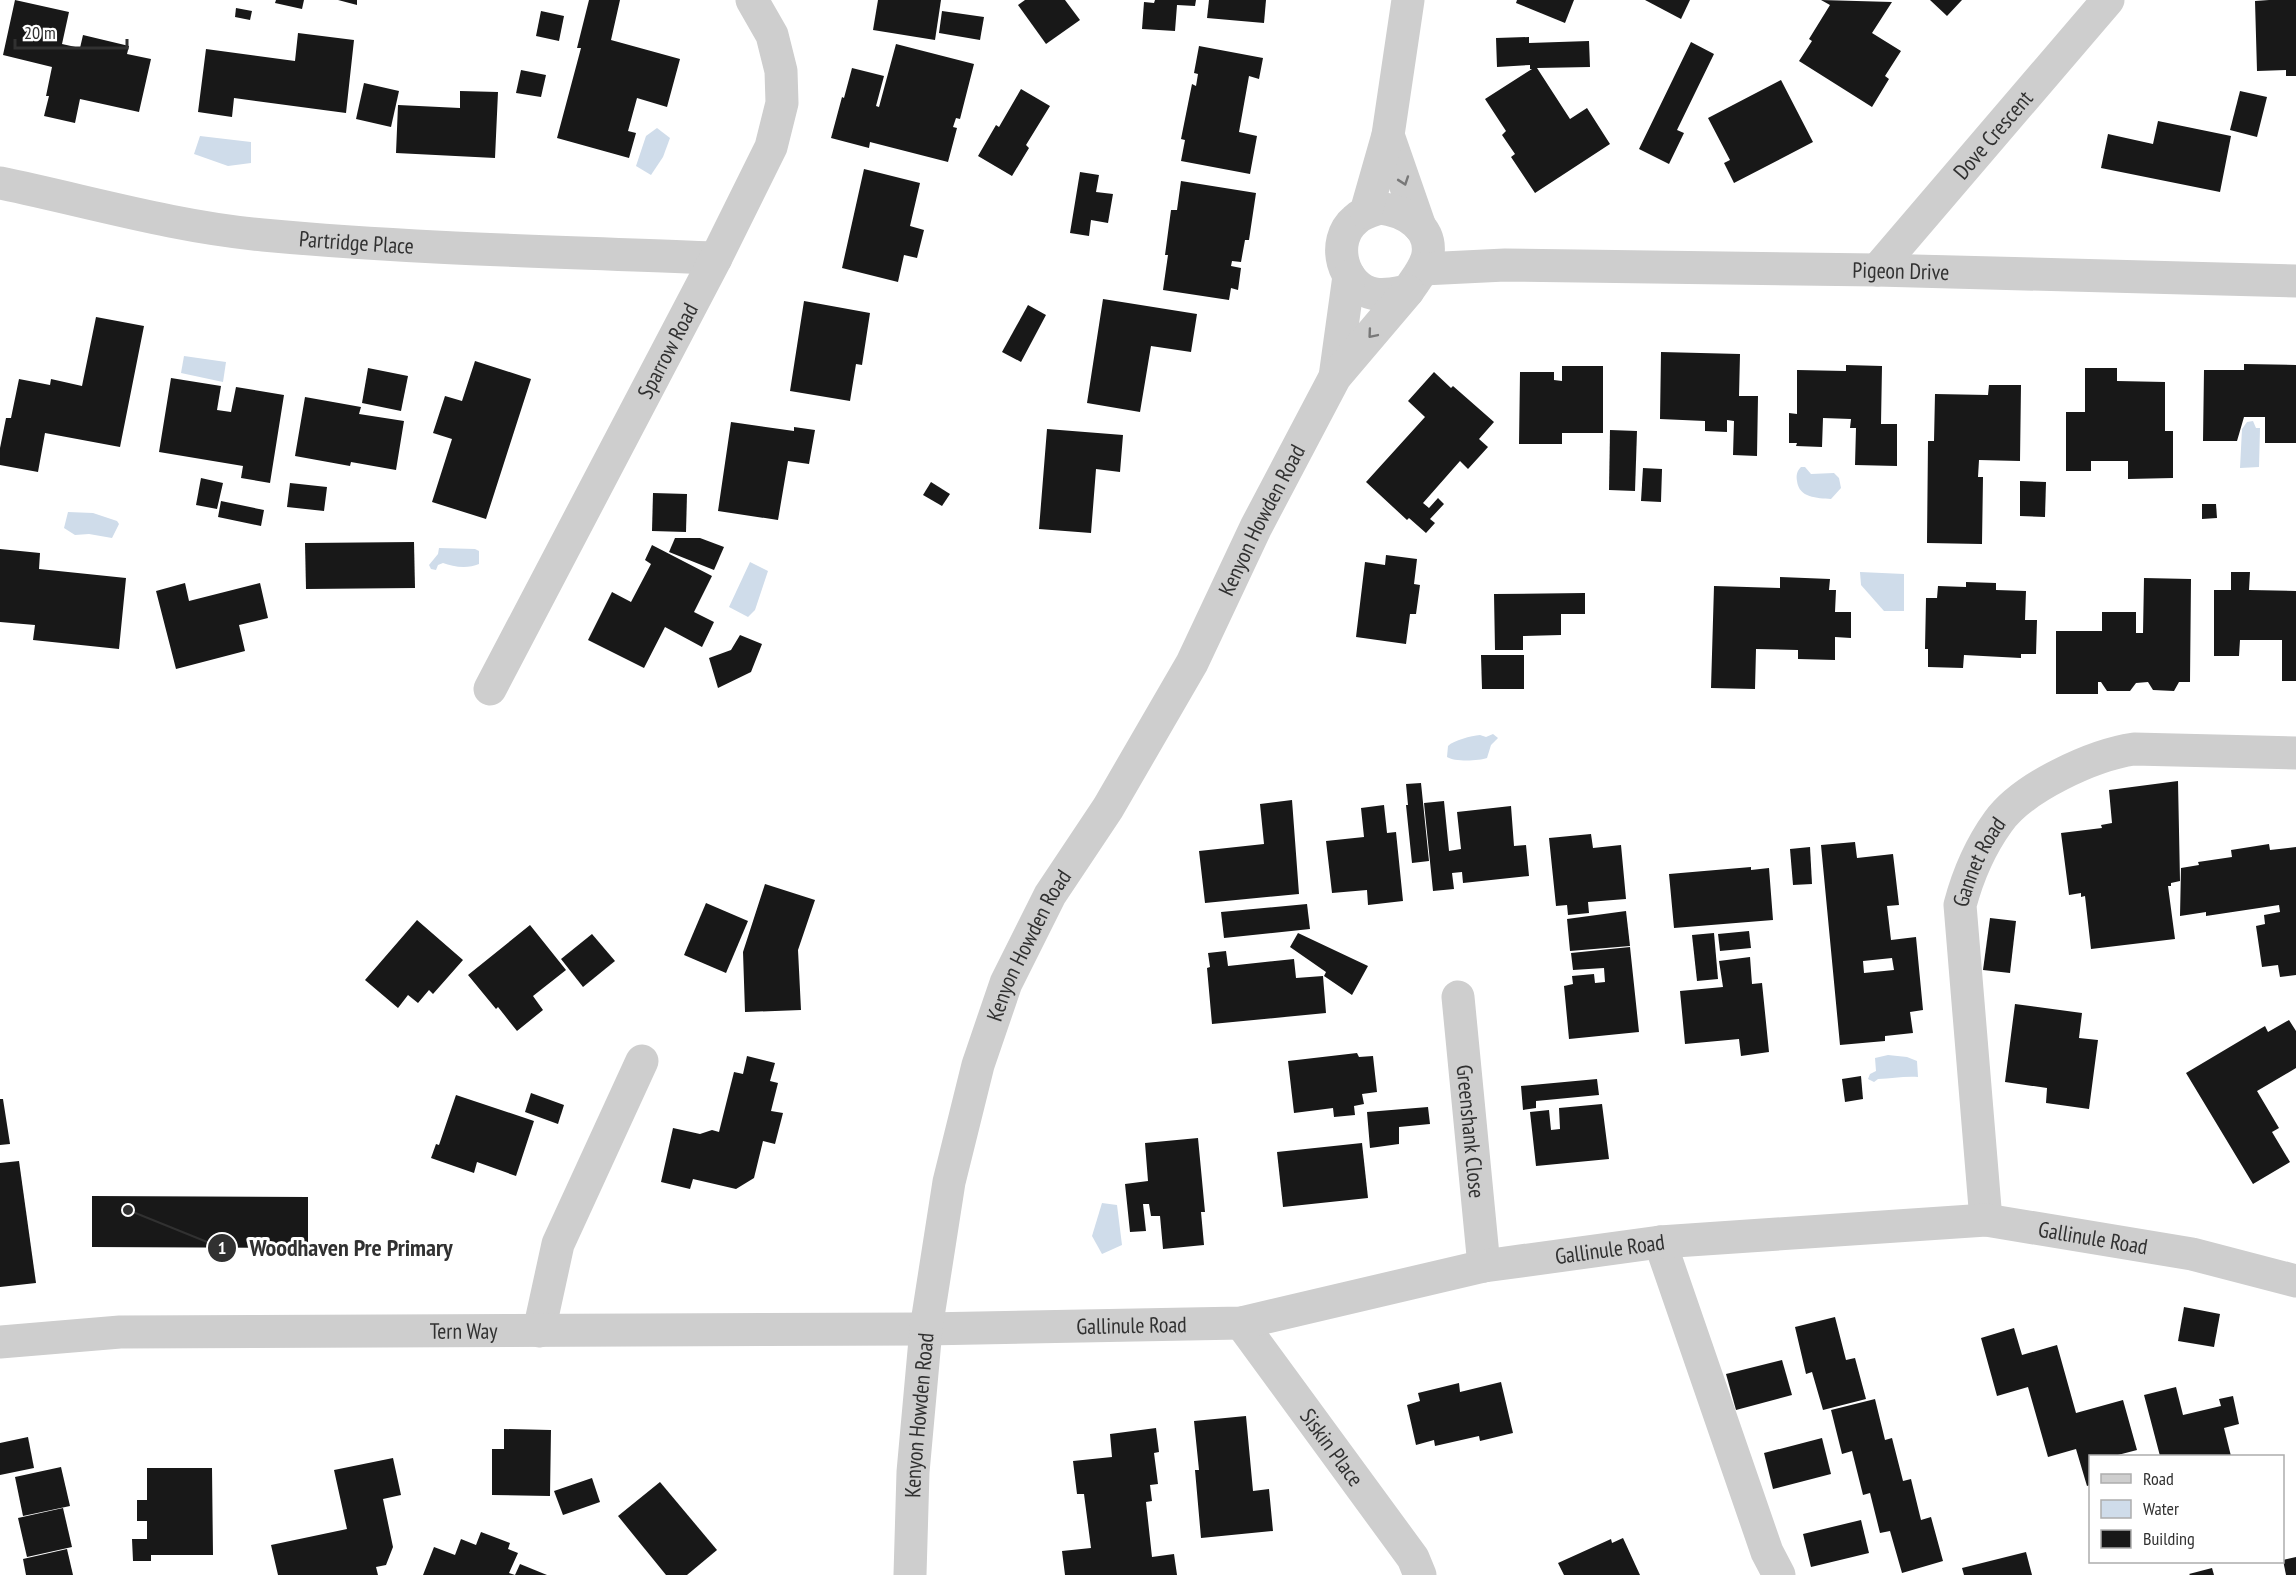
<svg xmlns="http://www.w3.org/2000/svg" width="2296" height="1575" font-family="'PT Sans Narrow',sans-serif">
  <rect width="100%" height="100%" fill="#fff"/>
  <g fill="#cfdcea">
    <path d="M657 128 670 138 663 157 651 175 636 166 646 136Z"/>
    <path d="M200 136 251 142V163L228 166 194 154Z"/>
    <path d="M184 356 226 362 223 382 181 373Z"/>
    <path d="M2253 421 2256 428H2260L2259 467 2240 468 2242 429 2247 422Z"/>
    <path d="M1801 467H1805L1811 474 1834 473 1839 478 1841 488 1831 499C1817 498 1799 498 1797 481 1796 475 1797 471 1801 467Z"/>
    <path d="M68 512 93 513 117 521 119 524 112 538 89 534 75 535 64 528Z"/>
    <path d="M439 548 475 549 479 551V564C468 569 453 567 443 563L438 565 436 570 431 569 429 565 438 554Z"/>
    <path d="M750 562 768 571 755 610 748 617 729 607Z"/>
    <path d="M1860 572 1904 574V611H1884L1861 585Z"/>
    <path d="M1493 734 1498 738 1491 745 1487 758C1479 761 1454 762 1447 757L1448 746C1454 740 1471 736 1480 735L1486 737Z"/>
    <path d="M1888 1055 1907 1057 1917 1061 1918 1077C1903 1076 1892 1079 1878 1079L1874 1082 1868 1079 1870 1074 1876 1071 1875 1058Z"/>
    <path d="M1102 1203 1117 1205 1122 1245 1102 1254 1092 1236Z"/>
  </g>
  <g fill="#181818" fill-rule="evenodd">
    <path d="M15 0 69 12 62 44 80 48 83 35 129 46 127 54 151 59 139 112 80 99 75 123 44 116 49 96H46L52 67 3 55Z"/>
    <path d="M276 0H304L302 9 275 3Z"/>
    <path d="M338 0H357V5Z"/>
    <path d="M589 0H620L611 40 680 59 667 107 637 98 628 131 636 133 629 158 557 138 581 48H577Z"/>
    <path d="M878 0H941L935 40 873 30Z"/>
    <path d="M1025 0H1065L1080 20 1046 44 1018 5Z"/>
    <path d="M1155 0H1196L1195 6 1177 5 1175 31 1142 29 1144 2 1154 3Z"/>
    <path d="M1209 0H1266L1264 23 1207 18Z"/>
    <path d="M1517 0H1574L1565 23 1516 3Z"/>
    <path d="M1645 0H1690L1681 19Z"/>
    <path d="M1821 0 1892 2 1872 33 1901 51 1885 76 1889 79 1872 107 1799 61 1812 41 1809 39 1830 5Z"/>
    <path d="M1930 0H1962L1947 16Z"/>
    <path d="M2269 0H2296V76H2286V70L2257 71 2255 1Z"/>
    <path d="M236 8 252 11 250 20 235 17Z"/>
    <path d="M541 11 564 16 559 41 536 36Z"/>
    <path d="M942 11 984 17 980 40 939 33Z"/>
    <path d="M298 33 354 40 346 113 234 98 232 117 198 112 206 49 295 61Z"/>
    <path d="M1529 37V43L1589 41 1590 67 1537 68 1570 119 1587 108 1610 144 1535 193 1511 157 1515 154 1502 135 1506 131 1485 99 1532 69H1530V65L1497 67 1496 38Z"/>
    <path d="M1691 42 1714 54 1677 130 1684 133 1669 164 1639 149Z"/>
    <path d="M896 44 974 64 960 119 956 118 953 127 957 128 948 162 870 142 869 148 831 138 842 97 844 98 852 68 884 76 876 106 879 107Z"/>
    <path d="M1199 46 1263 58 1259 79 1249 76 1239 132 1257 136 1250 174 1181 161 1185 140 1181 139 1192 84 1196 86 1198 74 1194 73Z"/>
    <path d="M521 70 546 75 541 97 516 93Z"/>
    <path d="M1781 80 1813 142 1734 183 1724 163 1730 160 1708 118Z"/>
    <path d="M364 83 399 91 391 127 356 119Z"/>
    <path d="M1021 89 1050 106 1026 145 1029 148 1012 176 978 156 996 125 999 127Z"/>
    <path d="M460 91 498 92 495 158 396 153 398 105 460 108Z"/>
    <path d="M2240 91 2267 97 2257 137 2230 130Z"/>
    <path d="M2158 121 2231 136 2220 192 2101 168 2108 134 2153 144Z"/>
    <path d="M864 169 920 183 910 226 924 230 917 258 904 255 898 282 842 268Z"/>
    <path d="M1080 172 1099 175 1096 192 1113 194 1108 223 1091 220 1089 236 1070 233Z"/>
    <path d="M1181 181 1256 193 1249 240H1245L1241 262 1232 261 1231 266 1241 268 1238 290 1231 288 1229 300 1163 290 1168 255H1165L1171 210H1177Z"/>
    <path d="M1103 299 1197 314 1191 352 1151 346 1140 412 1087 403Z"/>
    <path d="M804 301 870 313 862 365 856 364 850 401 790 391Z"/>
    <path d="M1028 305 1046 315 1021 362 1002 352Z"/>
    <path d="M96 317 144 326 120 447 45 433 38 472 0 465V448L6 418H11L19 379 50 385 51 379 82 386Z"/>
    <path d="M1661 352 1740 354 1739 396H1758L1757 456 1733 455 1734 421 1727 420V432L1705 431V421L1660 419Z"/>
    <path d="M475 361 531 379 486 519 432 502 452 439 433 433 445 396 462 401Z"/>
    <path d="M2244 364 2296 365V443H2265V417H2244L2237 441H2203L2204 370H2244Z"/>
    <path d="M1846 365 1882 366 1881 424H1897V466L1855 465 1856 428H1850L1851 419 1823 418 1822 447 1796 446 1797 443H1789V413L1797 414V370L1846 371Z"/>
    <path d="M1562 366H1603V433H1562V444H1519L1520 372H1554V380L1562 381Z"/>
    <path d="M368 368 408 376 401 411 362 403Z"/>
    <path d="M2085 368H2117V381L2165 382V431H2173V478L2128 479V461H2091V471H2066V412H2085Z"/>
    <path d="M1434 372 1451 388 1453 386 1494 422 1479 439 1488 447 1468 469 1460 461 1423 503 1429 508 1438 498 1444 504 1430 519 1435 523 1426 533 1409 518 1407 520 1366 482 1425 417 1408 401Z"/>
    <path d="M171 378 221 386 217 410 231 412 236 387 284 395 270 483 241 478 243 466 159 452Z"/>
    <path d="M1989 385H2021L2020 461 1979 460 1978 477H1983L1982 544 1927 543 1928 441H1934L1935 394 1988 395Z"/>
    <path d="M305 397 361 407 359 414 404 421 396 470 351 462 350 466 295 456Z"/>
    <path d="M731 422 794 431V427L815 430 809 464 788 461 778 520 718 511Z"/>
    <path d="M1047 429 1123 435 1120 472 1096 469 1091 533 1039 529Z"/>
    <path d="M1610 430 1637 431 1635 491 1609 490Z"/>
    <path d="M1643 468 1662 469 1661 502 1641 501Z"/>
    <path d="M201 478 223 483 217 509 196 505Z"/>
    <path d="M2020 481 2046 482 2045 517 2020 516Z"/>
    <path d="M931 482 950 494 942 506 923 495Z"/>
    <path d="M290 483 327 487 324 511 287 507Z"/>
    <path d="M653 493 687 494 686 532 652 531Z"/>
    <path d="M221 501 264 510 261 526 218 517Z"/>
    <path d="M2202 504H2216L2217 518 2202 519Z"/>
    <path d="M675 538H700L724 547 714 570 669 552Z"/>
    <path d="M414 542 415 588 306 589 305 543Z"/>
    <path d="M652 545 712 576 694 612 714 622 702 647 665 627 644 668 588 640 612 592 631 602 651 564 645 560Z"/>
    <path d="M0 549 40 553 39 569 126 578 119 649 33 640 35 625 0 622Z"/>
    <path d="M1386 555 1417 559 1414 584 1420 585 1416 614H1410L1406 644 1356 637 1365 562 1385 565Z"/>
    <path d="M2231 572H2250L2249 590 2296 591V681H2282V640H2240L2239 656H2214V590H2231Z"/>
    <path d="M1780 577 1830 579 1829 590H1836L1835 612H1851V638L1835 637V660L1798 659V650L1756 649 1755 689 1711 688 1714 586 1780 588Z"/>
    <path d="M2144 578 2191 579 2190 682H2179L2174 691 2153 690 2148 682 2136 683 2130 691H2107L2101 682H2098V694H2056V631H2102V612H2136V633H2143Z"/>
    <path d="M1966 582 1996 583V590L2026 591 2025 620H2037L2036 654H2021V658L1964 655 1963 668 1928 667V649H1925L1926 598H1937L1938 586 1966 587Z"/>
    <path d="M185 583 189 601 260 583 268 618 239 625 245 651 176 669 156 591Z"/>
    <path d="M1585 593V614H1561V635L1523 636V650H1495L1494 594Z"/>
    <path d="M740 635 762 644 751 672 718 688 709 658 731 650Z"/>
    <path d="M1481 655H1524V689H1482Z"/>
    <path d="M2178 781 2180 881 2171 883V886H2168L2175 939 2091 949 2085 896 2081 897V893L2069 895 2061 833 2102 828 2101 825 2112 823 2109 790Z"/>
    <path d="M1421 783 1429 861 1412 863 1406 805H1408L1406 784Z"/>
    <path d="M1292 800 1299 894 1205 903 1199 851 1264 844 1260 804Z"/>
    <path d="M1444 801 1449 851 1461 849 1457 812 1511 806 1514 846 1526 845 1529 876 1463 883 1462 872 1452 873 1454 889 1433 891 1424 803Z"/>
    <path d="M1384 805 1387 833 1396 832 1403 901 1368 905 1367 890 1332 893 1326 841 1364 837 1361 808Z"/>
    <path d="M1591 834 1593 848 1621 845 1626 899 1588 902 1589 913 1568 915 1567 905 1556 906 1549 838Z"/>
    <path d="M1855 842 1857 858 1893 854 1899 905 1887 906 1891 940 1916 937 1923 1010 1910 1012 1913 1033 1885 1036V1041L1840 1045 1821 845ZM1892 958 1894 970 1864 973 1863 961Z"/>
    <path d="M2269 844 2270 850 2296 847V975L2280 977 2278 965 2262 967 2256 926 2265 924 2264 915 2280 912 2279 905 2206 916V912L2180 916 2181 868 2199 865 2198 862 2232 857 2231 850Z"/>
    <path d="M1810 847 1812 884 1793 885 1790 849Z"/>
    <path d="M1751 867V870L1769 868 1773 920 1674 928 1669 874Z"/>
    <path d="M765 884 815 900 798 950 801 1010 745 1012 743 952Z"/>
    <path d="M706 903 748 921 726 973 684 955Z"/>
    <path d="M1307 904 1310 929 1224 938 1221 912Z"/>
    <path d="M1626 911 1630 946 1570 951 1567 919Z"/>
    <path d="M1990 918 2016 921 2010 973 1983 970Z"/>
    <path d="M417 920 463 960 433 994 429 990 418 1003 408 995 398 1008 365 980Z"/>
    <path d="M530 925 566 970 533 996 543 1010 517 1031 498 1007 496 1009 468 975Z"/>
    <path d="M1749 931 1751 948 1720 951 1718 934Z"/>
    <path d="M1298 933 1368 966 1352 995 1324 976 1326 972 1290 947Z"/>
    <path d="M1714 933 1718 979 1697 981 1692 935Z"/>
    <path d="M592 934 615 961 583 987 561 959Z"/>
    <path d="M1630 947 1639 1032 1569 1039 1564 986 1573 984 1572 976 1594 974 1595 983 1605 982 1604 968 1573 970 1571 953Z"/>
    <path d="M1226 951 1228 966 1294 959 1296 978 1323 976 1326 1013 1212 1024 1207 968 1210 967 1208 953Z"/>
    <path d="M1750 957 1752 984 1762 983 1769 1052 1741 1056 1739 1039 1685 1044 1680 991 1723 987 1719 961Z"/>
    <path d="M2015 1004 2082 1013 2079 1038 2098 1040 2089 1109 2046 1103 2047 1088 2005 1082Z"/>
    <path d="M2289 1020 2296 1031V1068L2257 1091 2279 1128 2272 1132 2290 1162 2253 1184 2186 1073 2265 1026 2268 1032Z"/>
    <path d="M1357 1053 1359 1057 1373 1056 1377 1092 1362 1094 1364 1104 1354 1106 1355 1115 1334 1117 1333 1108 1294 1113 1288 1061Z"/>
    <path d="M747 1056 775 1063 770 1081 778 1083 771 1111 783 1113 775 1144 763 1141 754 1178 736 1189 693 1179 690 1189 661 1182 673 1128 700 1134 712 1130 719 1132 734 1072 743 1074Z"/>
    <path d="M1861 1076 1863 1099 1845 1102 1842 1079Z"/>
    <path d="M1597 1079 1599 1095 1536 1101V1108L1523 1110 1521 1086Z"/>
    <path d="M531 1093 564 1105 558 1124 525 1112Z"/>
    <path d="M456 1095 534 1121 516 1176 477 1162 474 1173 431 1158 436 1144 439 1145Z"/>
    <path d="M0 1099H3L10 1144 0 1145Z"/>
    <path d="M1602 1104 1609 1159 1536 1166 1530 1112 1549 1110 1551 1130 1560 1129 1559 1108Z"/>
    <path d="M1428 1107 1430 1124 1399 1127V1144L1370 1148 1367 1112Z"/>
    <path d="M1198 1138 1205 1212H1201L1204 1245 1163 1249 1160 1216H1151L1149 1204H1143L1146 1231 1130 1232 1125 1184 1148 1181 1145 1143Z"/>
    <path d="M1362 1143 1368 1198 1283 1207 1277 1152Z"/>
    <path d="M19 1161 36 1283 0 1287V1163Z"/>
    <path d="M92 1196 308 1197V1248L92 1247Z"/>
    <path d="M2184 1307 2220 1314 2214 1347 2178 1341Z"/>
    <path d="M1835 1317 1846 1360 1855 1358 1866 1399 1823 1410 1812 1372 1806 1374 1795 1327Z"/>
    <path d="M2014 1328 2022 1355 2057 1345 2076 1413 2123 1400 2137 1450 2114 1456H2090V1485L2087 1486 2076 1449 2048 1457 2028 1387 1997 1396 1981 1338Z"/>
    <path d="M1782 1360 1792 1395 1736 1410 1726 1374Z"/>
    <path d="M1501 1382 1513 1433 1480 1441 1479 1436 1435 1446 1434 1440 1416 1445 1407 1405 1420 1401 1418 1393 1459 1383 1460 1392Z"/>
    <path d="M2176 1387 2183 1415 2221 1406 2219 1399 2233 1396 2239 1424 2224 1428 2231 1456H2160L2144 1395Z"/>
    <path d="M1875 1399 1885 1440 1892 1438 1903 1481 1911 1479 1921 1520 1931 1517 1943 1561 1902 1573 1890 1531 1880 1533 1870 1493 1863 1495 1852 1451 1842 1454 1831 1410Z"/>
    <path d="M1246 1416 1253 1491 1269 1489 1273 1531 1201 1538 1195 1470H1199L1194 1421Z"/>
    <path d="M1156 1428 1159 1452 1154 1453 1158 1484 1150 1485 1152 1501 1146 1502 1152 1557 1174 1554 1177 1575H1065L1062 1551 1091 1548 1084 1494H1077L1073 1461 1112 1457 1110 1434Z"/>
    <path d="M504 1429 551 1430 550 1496 492 1495V1449H504Z"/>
    <path d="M28 1437 34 1468 0 1475V1443Z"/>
    <path d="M1822 1438 1831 1474 1773 1489 1764 1453Z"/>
    <path d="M393 1458 401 1495 383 1499 393 1547 386 1565 376 1567 378 1575H278L271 1545 347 1529 334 1470Z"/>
    <path d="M61 1467 70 1506 23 1516 15 1477Z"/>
    <path d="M147 1468H212L213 1555H151V1561H133L132 1539H147V1521H137V1500H147Z"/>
    <path d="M592 1478 600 1502 563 1515 554 1491Z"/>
    <path d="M660 1482 717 1550 687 1575H666L618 1516Z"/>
    <path d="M63 1508 72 1547 27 1557 18 1518Z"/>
    <path d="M1861 1520 1869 1553 1811 1567 1803 1534Z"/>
    <path d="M481 1532 510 1543 508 1549 518 1553 509 1573 515 1575H423L434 1547 455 1555 461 1539 476 1545Z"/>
    <path d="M1623 1538 1640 1575H1564L1558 1563 1611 1539 1612 1543Z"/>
    <path d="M67 1549 73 1575H26L23 1559Z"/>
    <path d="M2026 1552 2032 1575H1964L1962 1568Z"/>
    <path d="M2296 1557V1575H2286L2283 1560Z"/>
    <path d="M520 1564 547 1575H515Z"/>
    <path d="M2212 1568 2214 1575H2190L2189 1574Z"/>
  </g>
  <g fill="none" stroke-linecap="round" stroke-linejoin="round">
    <g stroke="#cecece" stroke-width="33">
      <path d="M1388 135 1420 227"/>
      <path id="s1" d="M0 183C87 201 174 227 263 235 413 249 565 252 716 258"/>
      <path d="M1380 208C1404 211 1432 226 1428 254 1426 268 1415 280 1408 291 1397 293 1386 296 1375 294 1342 288 1330 241 1355 220 1362 213 1371 211 1380 208Z"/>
      <path d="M1366 212 1388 135 1408 0"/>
      <path id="s2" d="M1423 269 1505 265 1877 270 2296 281"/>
      <path id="s3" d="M1877 270 2108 0"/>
      <path d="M1335 377 1349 276"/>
      <path id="s4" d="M490 689 716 258 771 147 782 103 781 71 772 35 752 0"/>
      <path id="s5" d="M1458 997 1484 1266"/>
      <path id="s6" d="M1986 1220 1960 905C1968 875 1980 847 1998 822 2023 787 2093 755 2134 749L2296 753"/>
      <path d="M1660 1242 1767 1552 1779 1575"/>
      <path id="s7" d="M1241 1323 1413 1558 1420 1575"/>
      <path d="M539 1331 558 1244 642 1061"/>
      <path id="s8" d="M0 1342 120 1332 926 1329 1241 1323 1484 1266 1660 1242 1986 1220 2192 1254 2296 1281"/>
      <path id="s9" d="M910 1575 913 1472 926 1329 949 1182 978 1065 1006 983 1050 895 1108 808 1192 663 1256 527 1335 377 1408 291"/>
    </g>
  </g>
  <defs><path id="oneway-chevron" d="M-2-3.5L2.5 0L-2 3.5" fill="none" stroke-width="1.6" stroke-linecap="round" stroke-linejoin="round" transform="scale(1.5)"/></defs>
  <g stroke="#787878">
    <use href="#oneway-chevron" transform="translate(1404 181) rotate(71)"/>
    <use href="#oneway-chevron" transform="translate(1372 334) rotate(130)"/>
  </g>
  <g text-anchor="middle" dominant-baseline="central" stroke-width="6" stroke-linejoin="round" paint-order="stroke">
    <g font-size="22" fill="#313131" stroke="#fff">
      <text stroke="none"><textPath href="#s3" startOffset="178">Dove Crescent</textPath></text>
      <text stroke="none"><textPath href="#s1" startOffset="362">Partridge Place</textPath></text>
      <text stroke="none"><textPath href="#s2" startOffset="478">Pigeon Drive</textPath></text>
      <text stroke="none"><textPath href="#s4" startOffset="382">Sparrow Road</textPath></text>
      <text stroke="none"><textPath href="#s9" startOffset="1132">Kenyon Howden Road</textPath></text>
      <text stroke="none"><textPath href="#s6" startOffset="363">Gannet Road</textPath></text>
      <text stroke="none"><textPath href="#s9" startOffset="646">Kenyon Howden Road</textPath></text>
      <text stroke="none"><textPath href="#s5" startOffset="135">Greenshank Close</textPath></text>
      <text stroke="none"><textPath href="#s8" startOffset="2104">Gallinule Road</textPath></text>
      <text stroke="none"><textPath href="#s8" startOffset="1618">Gallinule Road</textPath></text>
      <text stroke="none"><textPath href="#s8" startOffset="1132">Gallinule Road</textPath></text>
      <text stroke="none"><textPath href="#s8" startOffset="464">Tern Way</textPath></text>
      <text stroke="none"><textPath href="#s9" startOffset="160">Kenyon Howden Road</textPath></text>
      <text stroke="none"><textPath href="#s7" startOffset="154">Siskin Place</textPath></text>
    </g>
  </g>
  <path fill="none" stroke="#313131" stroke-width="2" d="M128 1210L222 1248"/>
  <g fill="#313131" stroke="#fff" stroke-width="2">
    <circle cx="128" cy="1210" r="6"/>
    <circle cx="222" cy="1248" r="15"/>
  </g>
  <g font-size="18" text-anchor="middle" font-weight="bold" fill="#fff">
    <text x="222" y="1254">1</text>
  </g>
  <g font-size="24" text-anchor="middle" font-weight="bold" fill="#313131" stroke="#fff" stroke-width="6" stroke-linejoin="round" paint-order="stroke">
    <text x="351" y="1256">Woodhaven Pre Primary</text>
  </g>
  <rect x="2089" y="1455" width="195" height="108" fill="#ffffff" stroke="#adadad" stroke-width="1.5"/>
  <rect x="2101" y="1474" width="30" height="9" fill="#cecece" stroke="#adadad" stroke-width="1.5"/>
  <text x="2143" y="1485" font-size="18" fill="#313131">Road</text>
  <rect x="2101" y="1500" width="30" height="18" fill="#cfdcea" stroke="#adadad" stroke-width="1.5"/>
  <text x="2143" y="1515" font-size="18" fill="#313131">Water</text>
  <rect x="2101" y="1530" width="30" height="18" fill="#181818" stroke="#adadad" stroke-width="1.5"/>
  <text x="2143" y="1545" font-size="18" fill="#313131">Building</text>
  <path d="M15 39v9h112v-9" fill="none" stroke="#313131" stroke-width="3"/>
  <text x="24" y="39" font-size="18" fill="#313131" stroke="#ffffff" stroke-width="4.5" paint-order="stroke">20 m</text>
</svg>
